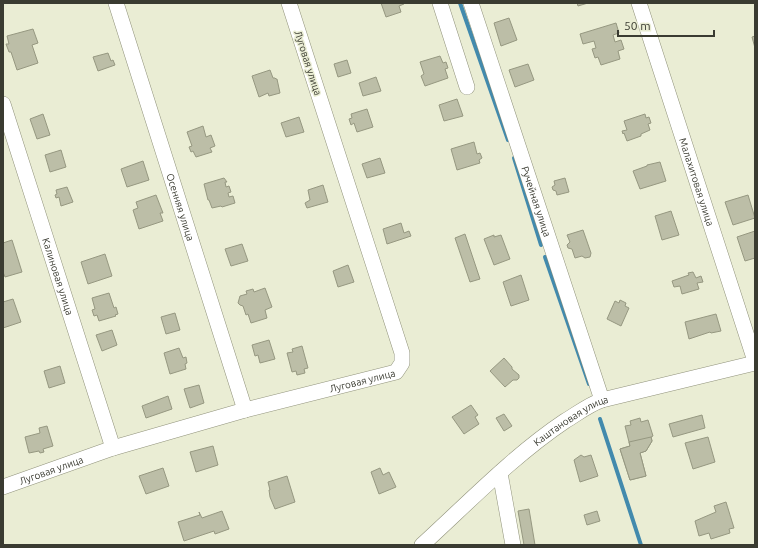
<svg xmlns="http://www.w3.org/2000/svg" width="758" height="548" font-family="Ubuntu,sans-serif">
  <rect width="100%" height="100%" fill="#eaedd4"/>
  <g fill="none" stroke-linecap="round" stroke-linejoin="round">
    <g stroke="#428aad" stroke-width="4">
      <path d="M460 3 508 140"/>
      <path d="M514 158 541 245"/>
      <path d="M545 257 589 384"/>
      <path d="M600 419 641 545"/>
    </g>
  </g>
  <g fill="#bcbea7" stroke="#969881">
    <path d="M381 3H404V4L399 6 401 12 386 17Z"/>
    <path d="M577 3H588L578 6Z"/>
    <path d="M509 18 517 40 501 46 494 23Z"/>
    <path d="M616 23 619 33 613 35 615 42 621 40 624 49 618 51 620 59 601 65 598 57 595 58 592 49 596 48 594 41 583 44 580 34Z"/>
    <path d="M33 29 38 43 32 45 38 63 17 70 11 52H9L6 44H9L7 36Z"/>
    <path d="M755 36V48L752 37Z"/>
    <path d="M108 53 111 61 113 60 115 65 98 71 93 57Z"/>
    <path d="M440 56 443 63 446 62 448 68 445 69 448 78 425 86 421 76 424 74 420 62Z"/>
    <path d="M347 60 351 73 338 77 334 64Z"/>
    <path d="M528 64 534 80 515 87 509 70Z"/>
    <path d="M270 70 273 78H275L276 79H277L280 93 269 96 268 93 259 97 252 76Z"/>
    <path d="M376 77 381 91 363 96 359 83Z"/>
    <path d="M457 99 463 116 444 121 439 105Z"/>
    <path d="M367 109 373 127 357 132 354 123 351 125 349 119 352 118 351 114Z"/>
    <path d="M43 114 50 135 37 139 30 119Z"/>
    <path d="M645 114 646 118 649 117 651 123 648 124 650 130 641 134V136L627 141 624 133 623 134 622 131 627 130 624 121Z"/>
    <path d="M299 117 304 132 286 137 281 123Z"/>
    <path d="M203 126 206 137 211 135 215 146 210 148 212 152 196 157 193 151 191 152 189 147 192 146 187 132Z"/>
    <path d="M474 142 477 154 480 153 482 158 479 160 480 163 457 170 451 149Z"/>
    <path d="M61 150 66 167 50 172 45 155Z"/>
    <path d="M380 158 385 173 367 178 362 164Z"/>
    <path d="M143 161 149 180 127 187 121 169Z"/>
    <path d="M660 162 666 181 640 189 633 171 647 166V165Z"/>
    <path d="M224 178 227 182H225L226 187 229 186 231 192 228 193 229 197 233 196 235 203 222 207 221 206 212 208 209 200H208L204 184Z"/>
    <path d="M565 178 569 192 557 195 556 191 553 190 552 187 555 185 554 181Z"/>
    <path d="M323 185 328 202 307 208 305 203 310 200 308 190Z"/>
    <path d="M67 187 73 202 61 206 59 197 56 198 55 195 57 194 56 190Z"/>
    <path d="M156 195 163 213H160L163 221 139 229 133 210 138 208 136 202Z"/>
    <path d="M748 195 755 218 733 225 725 202Z"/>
    <path d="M671 211 679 235 662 240 655 216Z"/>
    <path d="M401 223 404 233 409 231 411 236 387 244 383 229Z"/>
    <path d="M583 230 591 253 590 257 585 258 582 256 575 258 572 249 568 248 567 245 570 242 567 235Z"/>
    <path d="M755 231V258L745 261 737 237Z"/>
    <path d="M465 234 480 279 470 282 455 238Z"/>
    <path d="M494 235V237L501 235 510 259 494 265 484 239Z"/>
    <path d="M12 240 22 272 5 277 3 272V243Z"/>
    <path d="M242 244 248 261 231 266 225 249Z"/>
    <path d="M105 254 112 276 88 284 81 262Z"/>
    <path d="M348 265 354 282 338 287 333 271Z"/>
    <path d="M693 272 696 278 701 276 703 282 697 283 699 289 682 294 680 286 674 287 672 281 689 275 688 273Z"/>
    <path d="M521 275 529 300 511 306 503 282Z"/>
    <path d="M265 288 272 307 265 310 267 318 251 323 248 314 246 315 243 306 240 305 238 303 240 296 247 294 246 291 253 289 254 292Z"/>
    <path d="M109 293 114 308 116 307 118 314 115 315 116 316 99 321 97 315 94 316 92 310 95 309 92 298Z"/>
    <path d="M13 299 21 322 3 328V302Z"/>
    <path d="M620 300 626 303 625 306 629 308 621 326 607 319 615 301 619 303Z"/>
    <path d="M175 313 180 330 166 334 161 317Z"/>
    <path d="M716 314 721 331 711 333 710 332 689 339 685 322Z"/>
    <path d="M112 330 117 345 102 351 96 335Z"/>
    <path d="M269 340 275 359 260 363 258 355 255 356 252 345Z"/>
    <path d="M302 346 308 368 304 369 305 373 297 375 296 371 292 372 287 353 293 352 292 349Z"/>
    <path d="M179 348 183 358 186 357 187 363 185 364 186 369 170 374 164 353Z"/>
    <path d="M504 358 512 367V369L519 375V378L517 380H513L505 387 490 371Z"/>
    <path d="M60 366 65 383 49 388 44 371Z"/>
    <path d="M199 385 204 403 190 408 184 389Z"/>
    <path d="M168 396 172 409 146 418 142 406Z"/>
    <path d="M471 405 478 415 475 417 479 424 464 434 452 417Z"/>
    <path d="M504 414 512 426 504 431 496 418Z"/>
    <path d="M702 415 705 428 673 437 669 424Z"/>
    <path d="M640 418 641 422 648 420 653 436 651 437 652 441 646 451 640 453 646 476 630 480 620 449 630 446 625 426 631 425 630 421Z"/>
    <path d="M47 426 53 446 43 449 44 452 40 453 39 451 29 453 25 437 40 433 39 428Z"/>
    <path d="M651 437 652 441 646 451 640 453 646 476 630 480 620 449 630 446 629 442Z"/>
    <path d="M708 437 715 462 693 469 685 443Z"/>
    <path d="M213 446 218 465 196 472 190 452Z"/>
    <path d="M581 455 584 457 591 455 598 476 580 482 574 460Z"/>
    <path d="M163 468 169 486 146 494 139 476Z"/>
    <path d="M380 468 383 475 389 472 396 487 379 494 371 472Z"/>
    <path d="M287 476 295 502 275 509 270 497 269 490H270L268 482Z"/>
    <path d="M726 502 734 528 729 529 730 533 711 539 709 533 699 536 695 521 716 512 714 506Z"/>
    <path d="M529 509 535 545H524L518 511Z"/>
    <path d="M222 511 229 529 215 534 214 531 184 541 178 522 200 515 199 512 202 518Z"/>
    <path d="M597 511 600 521 587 525 584 515Z"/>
  </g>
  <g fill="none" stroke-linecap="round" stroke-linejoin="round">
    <g stroke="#91937c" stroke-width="16">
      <g id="minor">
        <path id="s1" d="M116 3 245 410"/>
        <path d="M440 3 467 87"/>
        <path id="s2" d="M471 3 602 400"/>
        <path id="s3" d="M639 3 755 361"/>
        <path id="s4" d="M3 104 113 448"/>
        <path d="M500 473 513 545"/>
        <path id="s5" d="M3 487 113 448 245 410 396 372 402 363V353L289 3"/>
        <path id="s6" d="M422 545C468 503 513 456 565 421 577 414 588 405 602 400L755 363"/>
      </g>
    </g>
    <use href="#minor" stroke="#fff" stroke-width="15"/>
  </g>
  <g text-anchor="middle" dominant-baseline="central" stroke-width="3" stroke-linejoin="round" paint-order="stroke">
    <g font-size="10" fill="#3a3b31" stroke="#eaedd4">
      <text transform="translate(308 63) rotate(72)">Луговая улица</text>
      <text stroke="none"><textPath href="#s3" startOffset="188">Малахитовая улица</textPath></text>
      <text stroke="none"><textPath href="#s2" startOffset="209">Ручейная улица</textPath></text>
      <text stroke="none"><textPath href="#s1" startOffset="214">Осенняя улица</textPath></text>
      <text stroke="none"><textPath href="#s4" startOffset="181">Калиновая улица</textPath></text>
      <text stroke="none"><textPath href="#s5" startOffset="375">Луговая улица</textPath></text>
      <text stroke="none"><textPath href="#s6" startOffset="195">Каштановая улица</textPath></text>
      <text stroke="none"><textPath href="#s5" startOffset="51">Луговая улица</textPath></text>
    </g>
  </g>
  <rect width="758" height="548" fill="none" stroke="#3a3b31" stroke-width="8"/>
  <path d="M618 30v6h96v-6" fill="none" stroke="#3a3b31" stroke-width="2"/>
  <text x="624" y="30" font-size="12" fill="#3a3b31" stroke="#eaedd4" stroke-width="3" paint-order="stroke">50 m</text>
</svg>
